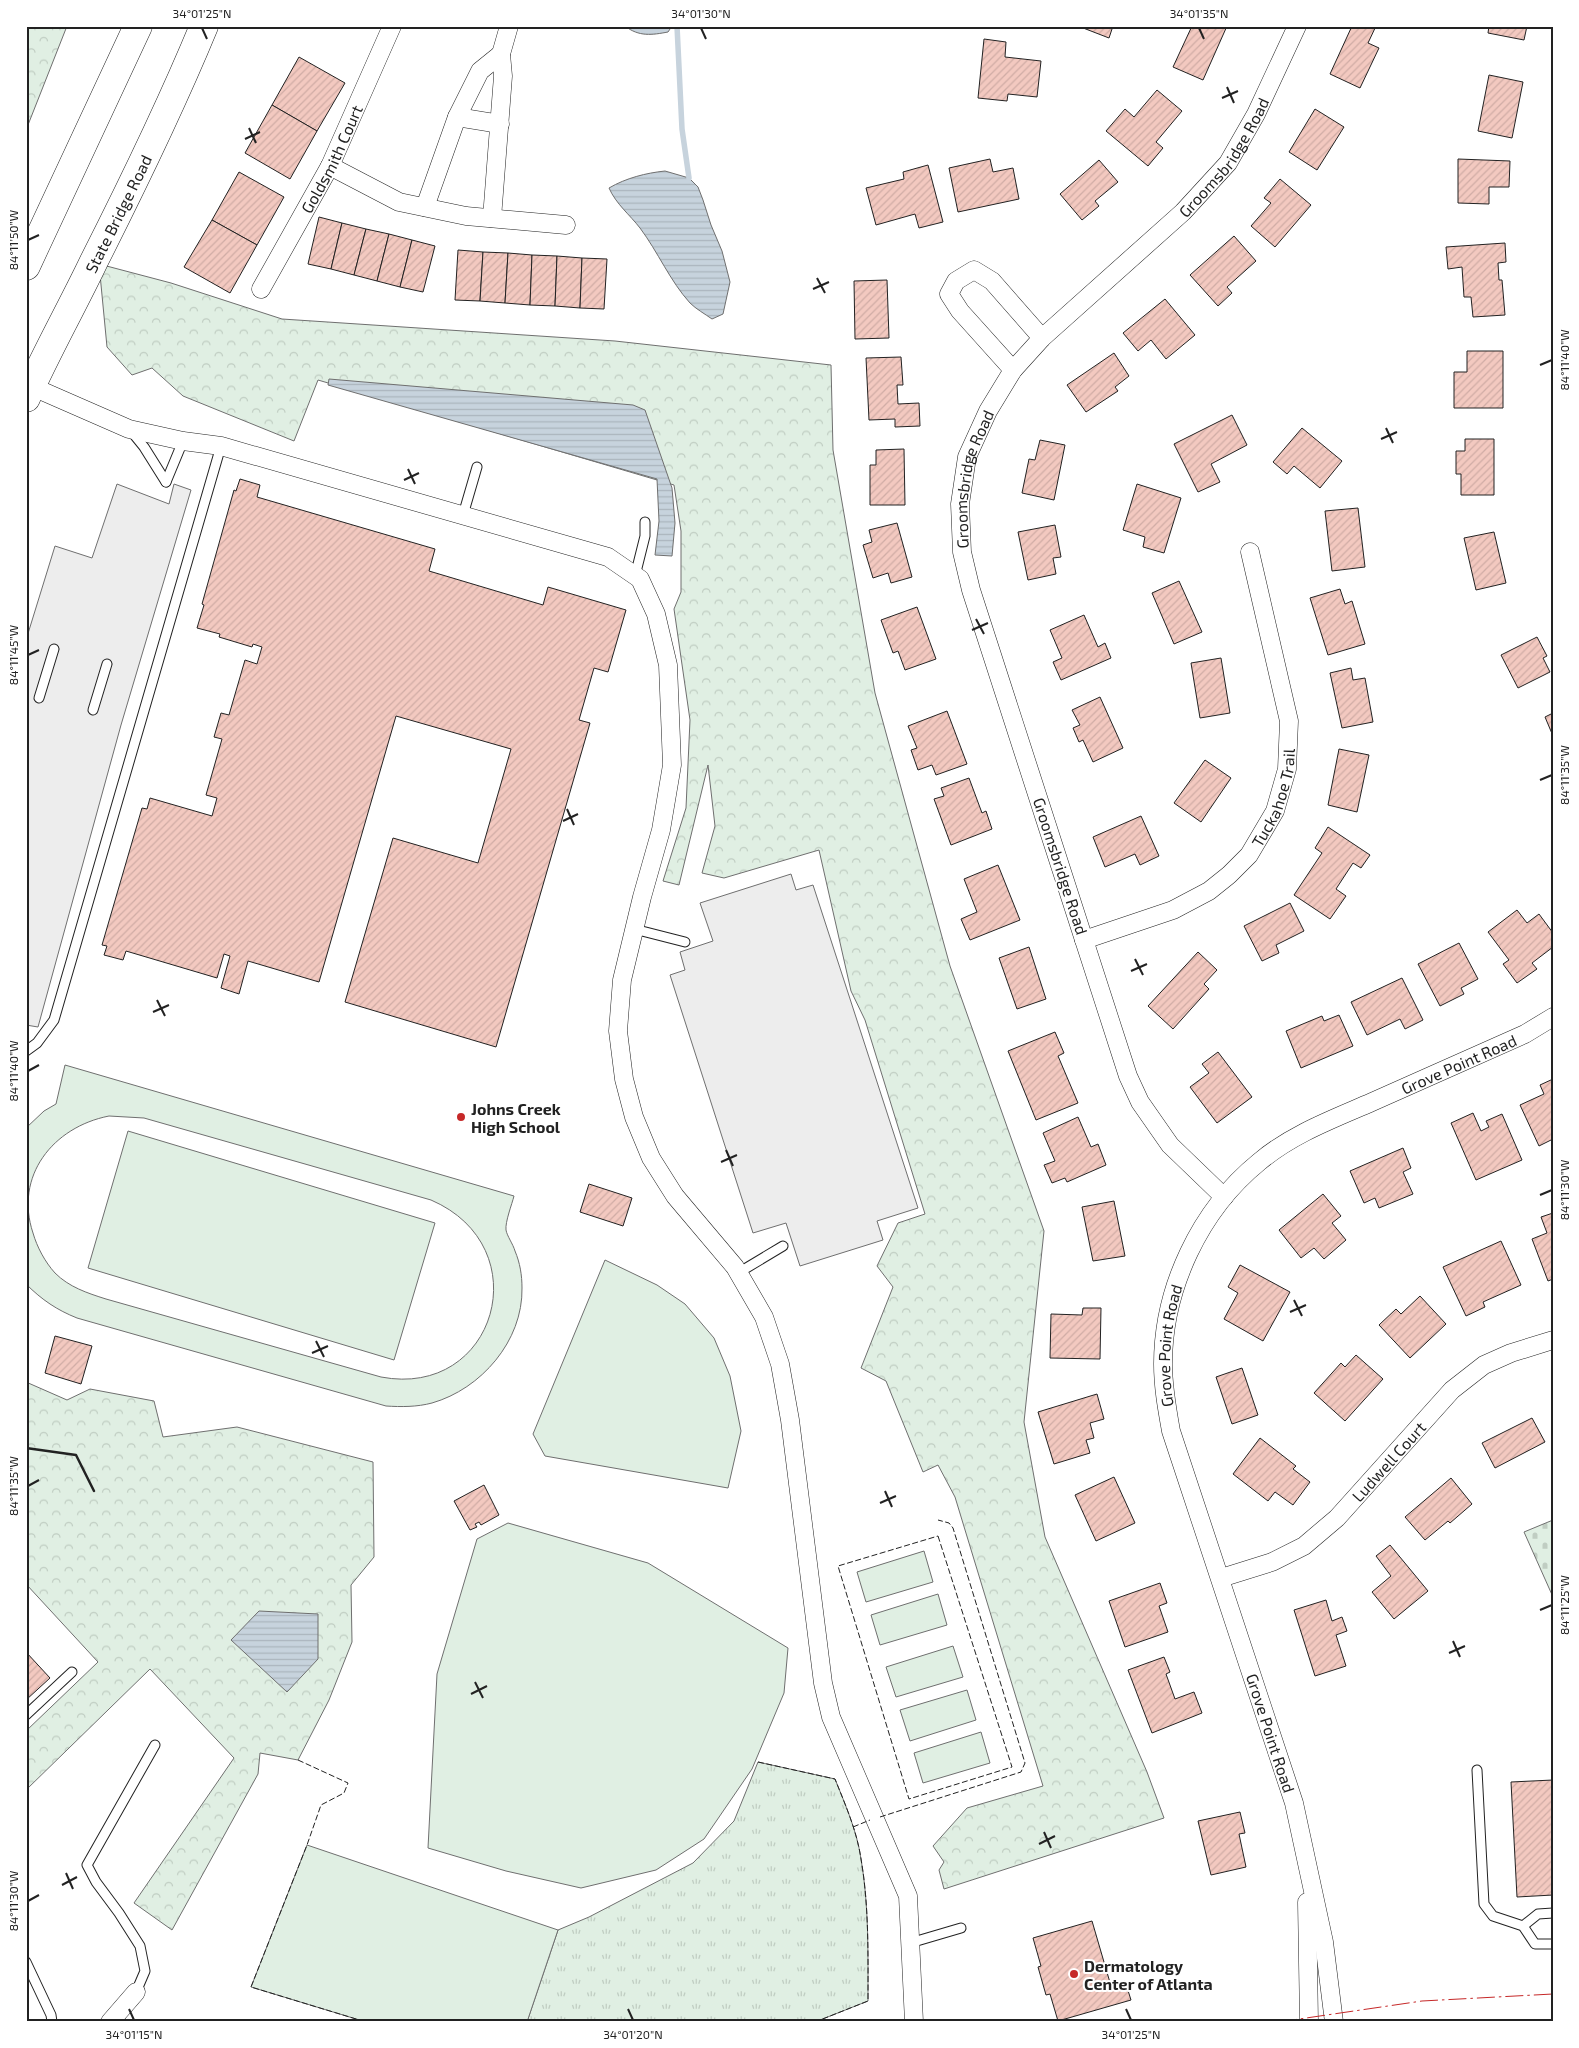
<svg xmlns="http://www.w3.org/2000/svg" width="1579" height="2048" font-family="'Exo 2',sans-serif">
  <defs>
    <pattern id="grass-tufts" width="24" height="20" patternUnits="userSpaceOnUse" patternTransform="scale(1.25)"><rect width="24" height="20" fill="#e0efe3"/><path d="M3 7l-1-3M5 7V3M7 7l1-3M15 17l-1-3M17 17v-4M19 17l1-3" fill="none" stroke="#c0cdc2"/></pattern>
    <pattern id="forest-crowns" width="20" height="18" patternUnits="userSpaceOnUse" patternTransform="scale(1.25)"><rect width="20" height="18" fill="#e0efe3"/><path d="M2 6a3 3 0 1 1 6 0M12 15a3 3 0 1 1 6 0" fill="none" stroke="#c0cdc2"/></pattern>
    <pattern id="cemetery-stones" width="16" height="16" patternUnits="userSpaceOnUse" patternTransform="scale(1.25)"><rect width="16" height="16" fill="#e0efe3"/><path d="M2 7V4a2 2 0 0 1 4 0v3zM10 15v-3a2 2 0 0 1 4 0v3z" fill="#c0cdc2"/></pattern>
    <pattern id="water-rules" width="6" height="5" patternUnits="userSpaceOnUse" patternTransform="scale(1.25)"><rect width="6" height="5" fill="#c7d3dd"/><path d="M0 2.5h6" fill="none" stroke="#abb5bd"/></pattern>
    <pattern id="building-hatch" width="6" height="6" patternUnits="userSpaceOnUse" patternTransform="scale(1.25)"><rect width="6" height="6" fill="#f3c9c0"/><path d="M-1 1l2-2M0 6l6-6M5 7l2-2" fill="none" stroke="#d0aca5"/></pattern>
  </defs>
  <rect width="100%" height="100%" fill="#fff"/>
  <path fill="url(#grass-tufts)" stroke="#6f6f6f" d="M758 1762 835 1779C845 1804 857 1831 861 1859 869 1905 868 1954 868 2001L815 2022H527L558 1930 589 1917 693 1863 734 1821Z"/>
  <g fill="url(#forest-crowns)" stroke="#6f6f6f">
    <path d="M26 26H67L26 130Z"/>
    <path d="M99 264 171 283 282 319 615 341 831 365 833 450 875 693 950 966 1044 1231 1024 1422 1045 1537 1147 1772 1164 1818 944 1889 939 1870 944 1862 933 1846 967 1808 1043 1786 955 1497 938 1465 923 1472 886 1381 861 1368 893 1287 877 1266 898 1223 925 1214 865 1020 851 991 819 850 724 878 702 873 715 826 708 765 679 885 663 881 686 808 690 720 674 609 681 592V531L674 485 318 380 294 441 183 396 152 368 132 375 107 347Z"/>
    <path d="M26 1382 67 1400 90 1389 154 1401 163 1437 237 1427 373 1462 374 1557 351 1585 352 1642 329 1700 298 1760 260 1753 258 1774 172 1930 134 1903 234 1758 150 1669 26 1790V1731L98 1662 26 1584Z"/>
  </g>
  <path fill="url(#cemetery-stones)" stroke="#6f6f6f" d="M1553 1520V1597L1524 1532Z"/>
  <g fill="#e0efe3" stroke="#6f6f6f" fill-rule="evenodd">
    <path d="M65 1065 514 1196C512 1204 505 1222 506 1230 507 1236 513 1244 515 1251 520 1263 522 1275 522 1288 523 1341 481 1389 432 1403 417 1407 401 1407 386 1406L77 1318C57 1310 42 1300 26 1284V1128L44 1111 56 1104ZM109 1116 144 1118 431 1200C540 1247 496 1399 381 1377L106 1299C87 1293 69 1287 55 1273 45 1262 37 1247 33 1233 14 1176 53 1127 109 1116Z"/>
    <path d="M128 1131 435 1223 394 1360 88 1268Z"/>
    <path d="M605 1260 657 1285 685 1304 714 1338 730 1376 741 1431 728 1488 545 1456 533 1434Z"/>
    <path d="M508 1523 648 1563 788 1648 784 1693 752 1769 704 1839 656 1870 581 1888 506 1871 428 1848 437 1674 477 1539Z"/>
    <path d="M924 1551 933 1582 866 1602 857 1572Z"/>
    <path d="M938 1594 947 1625 880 1645 871 1615Z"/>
    <path d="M953 1646 963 1677 896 1697 886 1667Z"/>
    <path d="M967 1690 976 1720 910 1741 900 1710Z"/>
    <path d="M981 1732 990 1763 923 1783 914 1753Z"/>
    <path d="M307 1845 558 1930 527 2022H366L251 1987Z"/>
  </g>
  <g fill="#ededed" stroke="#6f6f6f">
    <path d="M117 484 169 504 174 484 191 490 121 725 38 1027 26 1025V640L55 546 92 558Z"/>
    <path d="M791 874 796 890 813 885 918 1208 877 1221 883 1240 800 1266 786 1223 753 1233 670 975 685 970 680 952 713 941 700 903Z"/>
  </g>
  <g fill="url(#water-rules)" stroke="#6f6f6f">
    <path d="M625 26H672L668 32C652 35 639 37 625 26Z"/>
    <path d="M665 171 689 178 698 187 703 200 711 225 722 251 730 282 723 314 712 319C705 314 696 309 690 303 670 281 658 252 640 228 630 215 616 204 609 188 626 178 646 173 665 171Z"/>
    <path d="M329 379 633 405 645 410 672 488 675 523 672 556 655 555 659 521 657 479 328 385Z"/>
    <path d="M259 1611 318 1614V1659L287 1692 231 1640Z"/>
  </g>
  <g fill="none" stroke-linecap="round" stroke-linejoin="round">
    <path stroke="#c7d3dd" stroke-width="5.5" d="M677 26 682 129 689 178"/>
  </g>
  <g fill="url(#building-hatch)" stroke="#222">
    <path d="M1078 26H1113L1109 38Z"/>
    <path d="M1192 26H1227L1203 80 1173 67Z"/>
    <path d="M1352 26H1376L1368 43 1379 48 1360 88 1330 74Z"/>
    <path d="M1489 26H1527L1524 40 1488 33Z"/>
    <path d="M984 39 1006 42 1005 57 1041 61 1037 97 1008 94 1007 101 978 98Z"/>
    <path d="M299 57 345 83 317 131 272 105Z"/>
    <path d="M1489 75 1523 82 1512 138 1478 131Z"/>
    <path d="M1157 90 1182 111 1156 142 1163 148 1148 166 1106 131 1125 109 1134 117Z"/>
    <path d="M272 105 317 131 290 179 245 153Z"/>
    <path d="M1315 109 1344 127 1317 170 1289 152Z"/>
    <path d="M990 159 993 172 1013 168 1019 199 958 212 949 168Z"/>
    <path d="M1458 159 1510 161 1509 187H1489V204L1458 203Z"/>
    <path d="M1099 160 1118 182 1095 201 1099 206 1082 220 1060 194Z"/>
    <path d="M928 165 943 222 919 228 915 214 876 225 866 188 904 179 903 172Z"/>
    <path d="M239 172 284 197 257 245 212 220Z"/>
    <path d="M1280 179 1311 205 1275 247 1251 226 1271 203 1264 198Z"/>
    <path d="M319 217 342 223 331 269 308 264Z"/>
    <path d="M212 220 257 245 230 293 184 267Z"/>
    <path d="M342 223 366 229 354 275 331 269Z"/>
    <path d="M366 229 389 234 377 281 354 275Z"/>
    <path d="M389 234 412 240 400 287 377 281Z"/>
    <path d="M1234 236 1256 261 1227 287 1232 293 1218 306 1190 275Z"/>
    <path d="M412 240 435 246 423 292 400 287Z"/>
    <path d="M1505 243 1506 262 1498 263 1499 280H1502L1505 315 1473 317 1471 297H1464L1462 267 1448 269 1446 247Z"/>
    <path d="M458 250 483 252 480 301 455 300Z"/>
    <path d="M483 252 508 253 505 303 480 301Z"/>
    <path d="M508 253 532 255 530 305 505 303Z"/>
    <path d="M532 255 557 256 555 306 530 305Z"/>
    <path d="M557 256 582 258 580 308 555 306Z"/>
    <path d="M582 258 607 259 604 309 580 308Z"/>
    <path d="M887 280 889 338 855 339 854 281Z"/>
    <path d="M1165 299 1195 335 1166 359 1151 340 1138 351 1123 333Z"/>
    <path d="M1467 351H1503V408H1454V372H1467Z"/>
    <path d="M1114 353 1129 376 1115 387 1118 391 1086 412 1067 385Z"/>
    <path d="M901 357 903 385H897L898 404 919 403 920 426 895 427V419L869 420 866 358Z"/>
    <path d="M1232 415 1247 445 1211 464 1220 482 1198 492 1174 444Z"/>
    <path d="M1302 428 1342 461 1320 488 1294 466 1287 474 1273 462Z"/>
    <path d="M1465 439H1494V495H1461V474H1456V451H1465Z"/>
    <path d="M1040 440 1065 445 1054 500 1022 493 1029 459 1035 460Z"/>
    <path d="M904 449 905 505H870V465H876V450Z"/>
    <path d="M240 479 260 485 257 497 435 549 429 571 543 605 548 587 626 610 608 672 594 668 579 720 590 723 496 1047 345 1002 393 838 478 863 511 749 396 716 319 982 248 961 239 994 221 988 230 956 224 954 217 978 126 951 123 960 104 955 107 946 102 945 142 808 147 809 150 798 212 816 217 798 206 795 222 739 214 737 221 713 229 715 245 660 257 664 262 647 253 644 252 647 219 637 220 634 197 628 204 605 202 604 234 490 236 491Z"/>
    <path d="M1137 484 1181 498 1164 553 1143 547 1145 537 1123 530Z"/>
    <path d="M1358 508 1365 567 1332 571 1325 511Z"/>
    <path d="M897 523 912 577 891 583 888 573 873 578 863 545 872 542 869 530Z"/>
    <path d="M1055 525 1061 557 1053 558 1056 574 1028 580 1018 532Z"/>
    <path d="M1494 532 1506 583 1476 590 1464 538Z"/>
    <path d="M1179 581 1202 632 1174 644 1152 593Z"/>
    <path d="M1340 589 1345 604 1352 601 1365 644 1328 655 1310 598Z"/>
    <path d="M917 607 936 659 905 670 898 651 893 653 881 620Z"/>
    <path d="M1084 615 1098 647 1105 643 1111 658 1061 680 1053 662 1062 658 1050 630Z"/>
    <path d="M1537 637 1547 656 1543 658 1550 672 1518 688 1501 655Z"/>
    <path d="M1221 658 1230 713 1200 718 1191 663Z"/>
    <path d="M1351 668 1353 680 1365 678 1373 722 1342 728 1330 673Z"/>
    <path d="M1100 697 1123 748 1093 762 1083 740 1079 742 1073 728 1080 725 1072 710Z"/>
    <path d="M947 711 967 764 936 775 932 765 918 770 911 750 917 748 908 726Z"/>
    <path d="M1553 713V736L1545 717Z"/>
    <path d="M1339 749 1369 755 1357 812 1328 805Z"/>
    <path d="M1205 760 1231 778 1201 822 1174 803Z"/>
    <path d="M969 778 982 813 986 811 992 829 951 845 934 799 944 796 941 788Z"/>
    <path d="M1141 816 1159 856 1140 865 1135 854 1105 867 1093 837Z"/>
    <path d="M1328 827 1370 855 1361 868 1353 863 1336 889 1346 896 1330 919 1294 895 1322 853 1315 848Z"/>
    <path d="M998 865 1020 920 970 940 961 919 977 912 964 879Z"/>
    <path d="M1290 903 1304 931 1276 945 1279 953 1262 961 1244 926Z"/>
    <path d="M1517 910 1527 923 1539 914 1553 933V947L1532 963 1537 969 1517 983 1503 964 1509 960 1488 932Z"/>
    <path d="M1459 943 1478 979 1461 988 1464 994 1440 1006 1418 964Z"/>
    <path d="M1029 947 1046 999 1017 1009 999 958Z"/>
    <path d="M1198 952 1217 970 1204 984 1209 989 1173 1029 1148 1006Z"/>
    <path d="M1402 978 1423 1020 1405 1029 1400 1019 1367 1035 1351 1002Z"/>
    <path d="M1339 1015 1353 1046 1301 1068 1286 1031 1322 1016 1324 1021Z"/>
    <path d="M1055 1032 1064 1053 1058 1056 1078 1103 1036 1120 1008 1051Z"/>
    <path d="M1218 1052 1252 1097 1217 1123 1190 1087 1209 1073 1202 1064Z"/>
    <path d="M1553 1079V1139L1539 1146 1520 1105 1544 1094 1540 1085Z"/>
    <path d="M1473 1113 1481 1131 1489 1127 1486 1121 1502 1114 1522 1160 1476 1180 1451 1123Z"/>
    <path d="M1078 1117 1091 1147 1098 1144 1106 1165 1067 1182 1065 1178 1052 1183 1044 1165 1055 1161 1043 1133Z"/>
    <path d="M1403 1148 1411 1168 1403 1172 1413 1194 1379 1208 1375 1198 1364 1203 1350 1171Z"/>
    <path d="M589 1184 632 1198 623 1226 580 1212Z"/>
    <path d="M1323 1194 1341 1216 1332 1223 1346 1240 1324 1259 1314 1248 1301 1258 1279 1230Z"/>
    <path d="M1114 1201 1125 1256 1093 1261 1082 1207Z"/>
    <path d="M1553 1213V1279L1548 1281 1532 1239 1547 1233 1541 1217Z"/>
    <path d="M1501 1241 1521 1285 1483 1302 1485 1307 1466 1316 1443 1267Z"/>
    <path d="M1240 1265 1290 1292 1263 1341 1224 1319 1238 1293 1228 1287Z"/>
    <path d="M1420 1296 1446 1324 1410 1358 1379 1325 1396 1309 1401 1314Z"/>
    <path d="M1083 1308H1101L1100 1359 1050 1358 1051 1314 1082 1315Z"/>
    <path d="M55 1336 92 1346 81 1384 45 1373Z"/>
    <path d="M1356 1355 1383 1379 1345 1421 1314 1393 1341 1363 1345 1367Z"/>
    <path d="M1242 1368 1258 1415 1232 1424 1216 1377Z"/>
    <path d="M1097 1394 1104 1419 1090 1423 1094 1438 1086 1440 1090 1453 1054 1464 1038 1412Z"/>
    <path d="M1532 1418 1545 1442 1495 1468 1482 1443Z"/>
    <path d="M1260 1438 1296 1466 1293 1469 1310 1482 1293 1505 1275 1492 1268 1501 1233 1474Z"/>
    <path d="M1114 1477 1135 1523 1096 1541 1075 1495Z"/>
    <path d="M1451 1478 1472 1504 1450 1523 1448 1521 1425 1540 1405 1517Z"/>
    <path d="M484 1485 499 1515 481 1525 479 1522 475 1524 477 1527 470 1530 454 1501Z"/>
    <path d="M1390 1545 1428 1591 1394 1619 1372 1592 1391 1576 1376 1556Z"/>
    <path d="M1160 1583 1167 1603 1159 1606 1168 1632 1125 1647 1109 1601Z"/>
    <path d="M1326 1600 1332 1621 1342 1617 1347 1631 1336 1635 1346 1666 1315 1676 1294 1610Z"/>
    <path d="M26 1652 50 1678 26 1700Z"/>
    <path d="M1164 1657 1170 1672 1166 1674 1175 1699 1194 1692 1202 1713 1152 1733 1128 1670Z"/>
    <path d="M1553 1780V1895L1517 1897 1511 1782Z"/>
    <path d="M1240 1812 1245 1833 1239 1834 1246 1867 1211 1875 1198 1821Z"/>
    <path d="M1092 1921 1111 1986 1125 1981 1131 2000 1058 2021 1050 1994 1046 1995 1038 1967 1041 1966 1033 1938Z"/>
  </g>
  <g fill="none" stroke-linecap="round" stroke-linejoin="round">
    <g stroke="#222" stroke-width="11">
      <g id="lane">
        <path d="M131 431 144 447 166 482"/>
        <path d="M166 482 183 441"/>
        <path d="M463 515 477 467"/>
        <path d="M635 576 645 536V522"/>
        <path d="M39 698 54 649"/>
        <path d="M93 710 107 664"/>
        <path d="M634 929 685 942"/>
        <path d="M26 1051 37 1043 54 1020 221 446"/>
        <path d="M738 1273 783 1246"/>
        <path d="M26 1715 72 1672"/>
        <path d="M1477 1770 1484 1904 1493 1916 1523 1926 1535 1944H1553"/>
        <path d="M1523 1926 1538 1914 1553 1913"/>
        <path d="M910 1943 961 1928"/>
        <path d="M26 1962 51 2015 52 2022"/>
        <path d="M136 1992 145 1971 140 1946 119 1913 96 1882 87 1865 155 1745"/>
      </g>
    </g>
    <g stroke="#222" stroke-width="19">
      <g id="street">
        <path d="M457 117 500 124"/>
        <path d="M330 166 399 202 466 216 566 225"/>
        <path d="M425 207 457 117 480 71 501 54"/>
        <path d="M492 218 503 76 501 54 509 26"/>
        <path id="s1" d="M261 289 330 166 392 26"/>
        <path d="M1013 370 960 311 949 294 956 281 974 270 992 281 1042 338"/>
        <path d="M26 384 129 429 183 441 221 446 608 557 640 579 656 614 668 665 672 765 661 830 642 897 622 980 618 1031 624 1079 634 1117 651 1158 675 1196 735 1267 764 1317 780 1364 790 1420 823 1683 831 1717 908 1896 914 2022"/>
        <path id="s2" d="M1084 940 1173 910 1209 891 1229 875 1249 855 1275 811 1287 769 1289 721 1250 552"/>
        <path id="s3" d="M1224 1197 1170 1145 1140 1102 1128 1076 971 590 962 552 960 504 967 457 988 411 1013 370 1042 338 1183 212 1228 163 1256 114 1297 26"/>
        <path id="s4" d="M1221 1578 1272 1562 1304 1546 1337 1518 1452 1390 1484 1365 1511 1353 1553 1340"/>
        <path d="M1307 1902 1309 2022"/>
        <path d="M110 2022 136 1992"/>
        <path id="s5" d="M1334 2022 1324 1942 1294 1803 1171 1431C1167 1409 1163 1387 1163 1364 1163 1288 1200 1210 1259 1162 1292 1134 1333 1119 1372 1102 1423 1079 1474 1057 1525 1034L1553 1017"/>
      </g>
    </g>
    <g stroke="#222" stroke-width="29">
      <g id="highway">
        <path d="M26 266 138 26"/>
        <path id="s6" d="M26 398C47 351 72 307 94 261 133 184 171 106 204 26"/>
      </g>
    </g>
    <use href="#lane" stroke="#fff" stroke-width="9"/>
    <use href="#street" stroke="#fff" stroke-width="18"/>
    <use href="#highway" stroke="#fff" stroke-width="28"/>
    <g stroke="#222" stroke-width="1" stroke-dasharray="6 2.5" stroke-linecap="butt">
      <path d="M938 1536 1012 1767 909 1799 838 1566Z"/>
      <path d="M298 1760 348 1783 344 1793 321 1805 307 1845 251 1987 366 2022"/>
      <path d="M758 1762 835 1779C845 1804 857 1831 861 1859 869 1905 868 1954 868 2001L815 2022"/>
      <path d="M880 1817 1021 1772 1025 1763 953 1528 949 1523 938 1520"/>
      <path d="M853 1827 870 1820"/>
    </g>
    <path stroke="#222" stroke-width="2.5" d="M26 1448 76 1455 94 1491"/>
    <path stroke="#c62828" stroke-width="1" stroke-dasharray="18 4 2.5 4" stroke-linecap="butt" d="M1279 2022 1422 2001 1553 1994"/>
  </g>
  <path fill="none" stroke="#222" stroke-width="2" d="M202 28 207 39M701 28 706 39M1199 28 1204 39M1227 87 1234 103M1222 98 1238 91M249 128 256 143M245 139 260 132M28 240 39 235M817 278 825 293M813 289 829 282M1540 365 1552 360M1386 428 1393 443M1381 439 1397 432M408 469 415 484M404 480 419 473M976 619 984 634M972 630 988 623M28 655 39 650M1540 780 1552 775M567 809 574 825M563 821 578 814M1135 959 1143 975M1131 971 1147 964M157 1000 165 1016M153 1012 169 1005M28 1071 39 1065M726 1150 733 1166M721 1162 737 1155M1540 1195 1552 1190M1294 1300 1302 1316M1290 1312 1306 1305M316 1341 324 1357M312 1353 328 1346M28 1486 39 1480M885 1491 892 1507M880 1503 896 1496M1540 1610 1552 1605M1453 1641 1460 1657M1449 1653 1465 1646M475 1682 483 1698M471 1694 487 1686M1044 1832 1051 1848M1039 1844 1055 1836M66 1873 73 1889M62 1885 77 1877M28 1901 39 1895M129 2009 134 2020M628 2009 633 2020M1126 2009 1131 2020"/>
  <g fill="#c62828" stroke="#fff" stroke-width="2">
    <circle cx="461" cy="1117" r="5"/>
    <circle cx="1074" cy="1974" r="5"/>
  </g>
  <g text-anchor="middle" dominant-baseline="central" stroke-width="4" stroke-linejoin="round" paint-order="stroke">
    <g font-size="16" fill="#222" stroke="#fff">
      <text stroke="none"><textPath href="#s3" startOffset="1201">Groomsbridge Road</textPath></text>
      <text stroke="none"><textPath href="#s1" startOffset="148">Goldsmith Court</textPath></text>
      <text stroke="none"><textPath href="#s6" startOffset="206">State Bridge Road</textPath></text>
      <text stroke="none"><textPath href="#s3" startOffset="781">Groomsbridge Road</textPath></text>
      <text stroke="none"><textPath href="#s2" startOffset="252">Tuckahoe Trail</textPath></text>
      <text transform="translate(1061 866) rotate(72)">Groomsbridge Road</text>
      <text stroke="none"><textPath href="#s5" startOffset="1136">Grove Point Road</textPath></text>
      <text stroke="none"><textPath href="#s5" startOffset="701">Grove Point Road</textPath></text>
      <text stroke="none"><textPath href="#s4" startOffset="209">Ludwell Court</textPath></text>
      <text transform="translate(1271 1733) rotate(72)">Grove Point Road</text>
    </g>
    <g font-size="16" font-weight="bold" fill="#222" stroke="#fff" text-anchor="start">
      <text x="471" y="1108">Johns Creek<tspan x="471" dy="18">High School</tspan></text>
      <text x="1084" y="1965">Dermatology<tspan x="1084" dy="18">Center of Atlanta</tspan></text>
    </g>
  </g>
  <rect width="1579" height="2048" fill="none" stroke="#ffffff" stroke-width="55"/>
  <rect x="28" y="28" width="1524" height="1992" fill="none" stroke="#222" stroke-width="2"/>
  <g font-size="12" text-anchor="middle" fill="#222">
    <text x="202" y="18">34°01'25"N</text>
    <text x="701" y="18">34°01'30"N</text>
    <text x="1199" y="18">34°01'35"N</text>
    <text transform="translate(14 240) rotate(-90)" y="4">84°11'50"W</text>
    <text transform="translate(1565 360) rotate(-90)" y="4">84°11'40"W</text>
    <text transform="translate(14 655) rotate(-90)" y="4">84°11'45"W</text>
    <text transform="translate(1565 775) rotate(-90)" y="4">84°11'35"W</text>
    <text transform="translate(14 1071) rotate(-90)" y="4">84°11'40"W</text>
    <text transform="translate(1565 1190) rotate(-90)" y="4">84°11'30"W</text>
    <text transform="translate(14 1486) rotate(-90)" y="4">84°11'35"W</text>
    <text transform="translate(1565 1605) rotate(-90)" y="4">84°11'25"W</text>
    <text transform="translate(14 1901) rotate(-90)" y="4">84°11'30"W</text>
    <text x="134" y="2039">34°01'15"N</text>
    <text x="633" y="2039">34°01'20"N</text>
    <text x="1131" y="2039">34°01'25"N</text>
  </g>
</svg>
